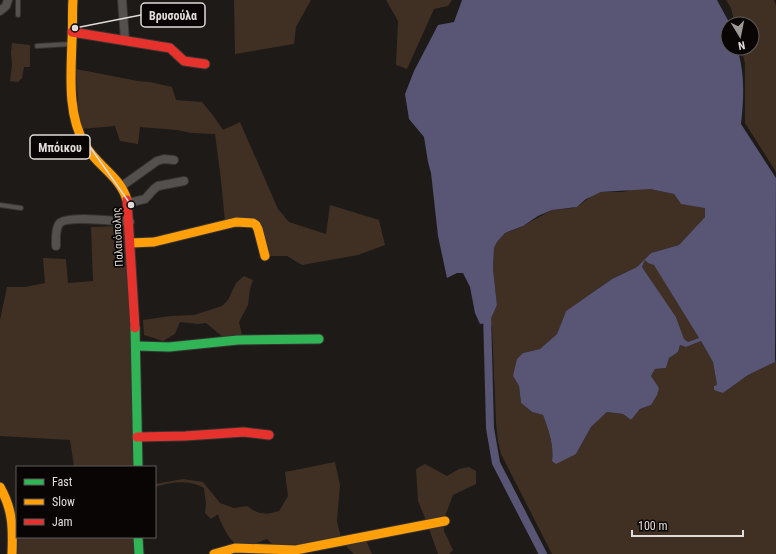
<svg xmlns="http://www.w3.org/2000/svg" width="776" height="554" font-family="'Roboto Condensed',sans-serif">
  <rect width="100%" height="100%" fill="#1d1a17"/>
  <g fill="#403024">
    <path d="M234 0H311L296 27 294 44 235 54Z"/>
    <path d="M386 0H452L448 6 434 9 407 69 396 65 398 21Z"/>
    <path d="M726 0H774L776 6V172L745 123V63L741 48H752V24H735L731 8Z"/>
    <path d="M12 43 30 45V67H24L22 78 18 82 10 81 12 65 11 53Z"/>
    <path d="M76 69 138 81 150 82 172 87 176 100 202 102 212 114 223 130 240 122 278 209 289 222 326 234 330 205 379 220 385 245 358 255 302 265 287 256H268L259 224 225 222 221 180 215 134 191 133 177 130 140 127 138 144 120 141 115 126 81 129 79 121Z"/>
    <path d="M635 189H650L674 194 681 204 705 207V217L679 245 651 253 637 267 612 279 566 311 557 334 540 349 523 353 513 376 519 386 521 403 532 412 543 415C549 430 554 445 552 461L576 454 591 427 607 412 623 414 631 420 640 409 651 405 655 383 651 376 655 369 666 368 669 358 678 352 680 345 686 347 701 341 713 362 717 385 723 393 748 375 775 362 776 359V554H552L501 454 498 442 496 422 492 327 489 323 497 305 493 269 494 248 497 242 505 233 519 228 552 210 573 208 580 205 591 196 601 192H622Z"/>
    <path d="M122 226 124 228 131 326 134 467H74L70 440 0 436V320L7 287H25L45 283 43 258 66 259 68 283 93 281 91 227Z"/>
    <path d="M645 260 648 263 654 264 699 338 688 342 684 339 676 317 642 267Z"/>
    <path d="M244 276 253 280 250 289 248 305 239 322 242 335 224 338 206 323 198 324 180 322 175 334 163 341 144 335 143 320 170 316 194 315 222 306 228 300 236 283Z"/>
    <path d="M335 462 340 485 337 521 341 538H365L372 554H354L344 544 273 545 267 539C249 546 237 552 226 532 223 526 219 520 218 514L211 519 205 513 206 505 204 488C189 479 171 482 155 487V484L183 479 203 482 220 503 234 508 247 506C259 515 265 515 279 511L288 496 285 472Z"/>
    <path d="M425 464 447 476 459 469 469 467 476 471V484L453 495 444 519V531L453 550 449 554H438L427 523 418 501 416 469Z"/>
    <path d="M18 537H135V554H17Z"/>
  </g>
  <path fill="#585575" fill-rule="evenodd" d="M462 0H717L730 24H728V48H737C745 73 744 98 741 124L776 178 775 362 748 375 723 393 714 390V386L717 385 713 362 701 341 686 347 680 345 678 352 669 358 666 368 655 369 651 376 659 388 657 395 651 405 640 409 631 420 623 414 607 412 591 427 576 454 556 464 552 461C554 445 549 431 543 415L532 412 521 403 519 386 513 376 517 359 523 353 540 349 557 334 566 311 612 279 637 267 651 253 679 245 705 217V208L681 204 674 194 650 189 601 192 586 199 577 207 552 210 538 216 523 226 505 233 497 242 494 248 493 269 497 305 489 323 480 324 475 313 470 287 463 273H457L447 278 438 236 431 173 428 162 424 137 409 119 405 94 414 71 438 25 454 22ZM645 260 648 263 654 265 699 338 688 342 684 339 676 317 642 267Z"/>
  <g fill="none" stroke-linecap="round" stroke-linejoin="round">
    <path stroke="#585575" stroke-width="8" d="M487 313 490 428 496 463 543 554"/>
    <g stroke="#363432" stroke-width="6">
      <g id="lane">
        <path d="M18 0V15"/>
        <path d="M37 46 70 44"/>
        <path d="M0 205 21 208"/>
      </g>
    </g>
    <g stroke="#363432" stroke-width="10">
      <g id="street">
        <path d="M122 0 125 40"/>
        <path d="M0 11 6 6 8 0"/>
        <path d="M122 186 157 161 164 159 174 160"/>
        <path d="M128 203 145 199 154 189 158 186 184 181"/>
        <path d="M56 246C56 240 55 230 59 224 65 215 118 221 130 222"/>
      </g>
    </g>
    <g stroke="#363432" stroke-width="11">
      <g id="fast">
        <path d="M135 328 138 467"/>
        <path d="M136 346 169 347 238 340 319 339"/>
        <path d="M138 537 139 554"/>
      </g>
    </g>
    <g stroke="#363432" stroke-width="11">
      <g id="slow">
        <path d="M73 0C72 13 73 27 72 40 71 74 67 114 85 145 97 166 120 176 127 200"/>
        <path d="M131 243 154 242 236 222 253 223 256 225 258 229 265 256"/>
        <path d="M0 487C13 510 13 528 12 554"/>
        <path d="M214 554 235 548 296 550 445 521"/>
      </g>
    </g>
    <g stroke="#363432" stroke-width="11">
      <g id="jam">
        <path d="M72 32 170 48 184 61 205 64"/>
        <path d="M127 200 135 328"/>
        <path d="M137 437 185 436 244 432 269 435"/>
      </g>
    </g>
    <use href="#lane" stroke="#53504d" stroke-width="4"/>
    <use href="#street" stroke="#53504d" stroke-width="8"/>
    <use href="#fast" stroke="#30b455" stroke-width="9"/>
    <use href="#slow" stroke="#ff9f0a" stroke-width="9"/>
    <use href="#jam" stroke="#e5322d" stroke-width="9"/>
  </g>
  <g text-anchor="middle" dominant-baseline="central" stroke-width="3.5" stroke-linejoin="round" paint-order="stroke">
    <g font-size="11" fill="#e1dcd9" stroke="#080504">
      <text transform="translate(118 237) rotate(-93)">Παλαιόπολης</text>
    </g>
  </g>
  <path fill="none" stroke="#e1dcd9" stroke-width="1.5" d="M75 28L141 15M131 205L90 147"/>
  <g fill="#e1dcd9" stroke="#080504" stroke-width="1.5">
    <circle cx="75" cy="28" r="4"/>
    <circle cx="131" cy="205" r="4"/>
  </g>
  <g fill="#080504" stroke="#e1dcd9" stroke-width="1.5">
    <rect x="141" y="3" width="64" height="24" rx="4"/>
    <rect x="30" y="135" width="60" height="24" rx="4"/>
  </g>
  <g font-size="12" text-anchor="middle" font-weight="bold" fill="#e1dcd9">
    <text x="173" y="20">Βρυσούλα</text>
    <text x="60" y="152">Μπόικου</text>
  </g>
  <rect x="16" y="466" width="140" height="72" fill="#080504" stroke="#5f5b59"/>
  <rect x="24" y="479" width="20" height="6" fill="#30b455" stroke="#5f5b59"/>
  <text x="52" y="486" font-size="12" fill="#e1dcd9">Fast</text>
  <rect x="24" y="499" width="20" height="6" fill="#ff9f0a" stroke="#5f5b59"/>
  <text x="52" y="506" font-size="12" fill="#e1dcd9">Slow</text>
  <rect x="24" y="519" width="20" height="6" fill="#e5322d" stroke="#5f5b59"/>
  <text x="52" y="526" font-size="12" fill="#e1dcd9">Jam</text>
  <g transform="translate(740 36) rotate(170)"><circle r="19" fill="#080504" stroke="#5f5b59"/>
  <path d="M0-3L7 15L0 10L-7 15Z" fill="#9c9895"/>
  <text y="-6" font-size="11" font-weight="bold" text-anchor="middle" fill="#e1dcd9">N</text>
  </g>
  <path d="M632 530v6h111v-6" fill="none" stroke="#e1dcd9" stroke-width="2"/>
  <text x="638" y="530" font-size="12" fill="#e1dcd9" stroke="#080504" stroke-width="3" paint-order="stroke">100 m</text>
</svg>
